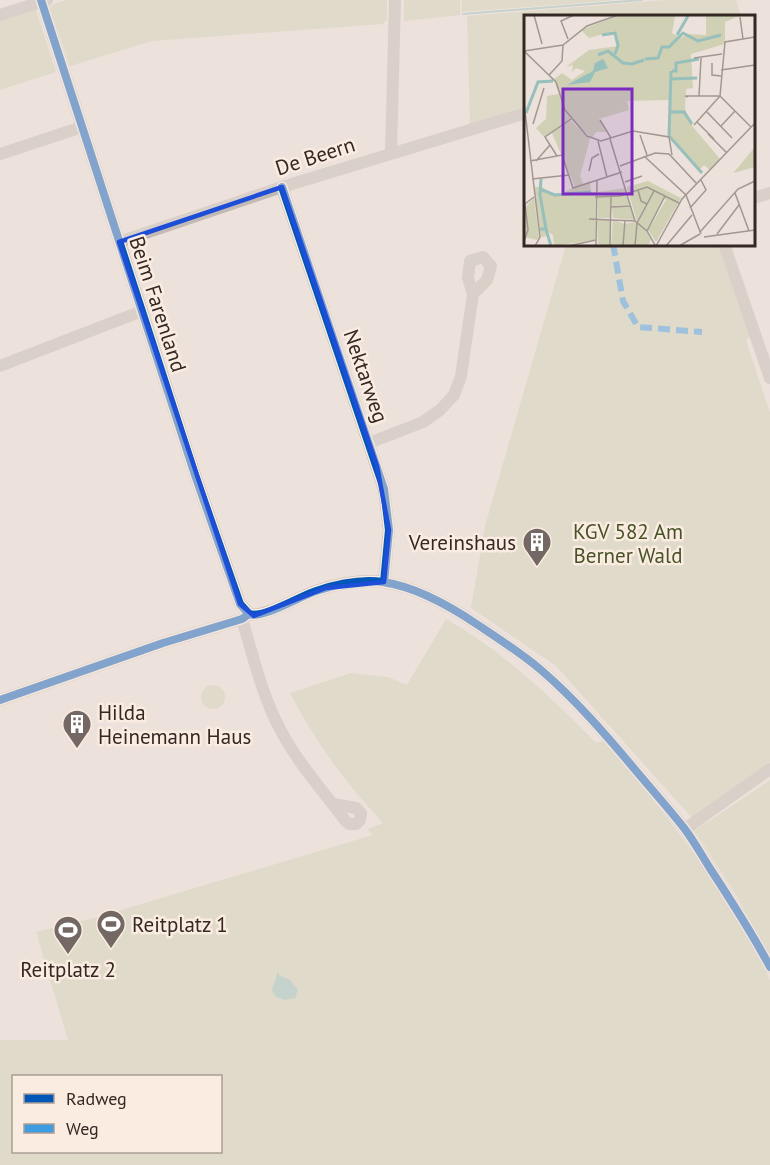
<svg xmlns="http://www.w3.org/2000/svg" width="770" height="1165" font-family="'PT Sans',sans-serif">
  <rect width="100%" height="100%" fill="#ece2db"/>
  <g fill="#cfd0b4" fill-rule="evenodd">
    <path d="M66 0H387V20L383 24 152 41 70 66 50 9 52 5Z"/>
    <path d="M404 0H460V15L404 21Z"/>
    <path d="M462 0H618L461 12Z"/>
    <path d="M665 0H736L741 16H526L525 107 470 124 467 16Z"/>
    <path d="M36 10 56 72 0 90V21Z"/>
    <path d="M566 245H718L750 337 746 340 770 413V762L692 818 556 666 471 608 485 526Z"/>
    <path d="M446 619C504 652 550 696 596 743L603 741C651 797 698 853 736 917 749 938 762 958 770 981V1165H0V1040H68L36 932 91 919 373 835 367 829 383 823C345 782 316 743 290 693L351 673 388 677 407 685ZM14 1076H220V1152H14Z"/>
    <circle cx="213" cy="697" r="12"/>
    <path d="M770 780V956L735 893 694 830 711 820Z"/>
  </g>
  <path fill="#97bfbb" d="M278 972 280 976 290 980 298 990 295 998 285 1000 276 997 272 990Z"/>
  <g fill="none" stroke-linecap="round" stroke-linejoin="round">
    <path stroke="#97bfbb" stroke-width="2" d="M463 14 642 0"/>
    <g stroke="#c3bab5" stroke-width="12">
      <path d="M41 0 195 475 240 604 249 614"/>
      <path d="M0 15 47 0"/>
      <path d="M391 152 395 0"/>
      <path d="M0 154 82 127"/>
      <path d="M282 187 384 489 389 530 384 582"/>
      <path d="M754 198 770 193"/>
      <path d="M119 242 282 187 526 113"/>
      <path d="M724 244 770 378"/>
      <path d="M0 366 142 311"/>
      <path d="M369 443 423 422 440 410 454 395 461 376 473 294 468 278 470 261 483 257 491 266 487 280 473 294"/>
      <path d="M242 619C253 656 262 695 280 729 297 762 323 791 345 820L349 824H356L360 820 361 813 356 808 333 804"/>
      <path d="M0 700 163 643 242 619 249 614C263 619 300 596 316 591 337 584 361 579 383 582 417 587 450 606 478 625 499 639 521 653 541 670 576 700 607 736 637 772 653 791 669 809 684 828 694 841 702 856 711 870 732 902 752 933 770 967"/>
      <path d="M685 829 770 769"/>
    </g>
    <path stroke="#3e9ce0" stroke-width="6" stroke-dasharray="12 6" stroke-linecap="butt" d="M613 244 623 301 638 327 702 332"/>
    <g stroke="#faece1" stroke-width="11">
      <g id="cycleway">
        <path d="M41 0 195 475 240 604 249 614"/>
        <path d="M282 187 384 489 389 530 384 582"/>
        <path d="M0 700 163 643 242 619 249 614C263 619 300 596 316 591 337 584 361 579 383 582 417 587 450 606 478 625 499 639 521 653 541 670 576 700 607 736 637 772 653 791 669 809 684 828 694 841 702 856 711 870 732 902 752 933 770 967"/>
      </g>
    </g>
    <use href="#cycleway" stroke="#0057b8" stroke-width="8"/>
  </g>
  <path d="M0 0H770V1165H0ZM282 187 377 466 389 530 384 582 326 588 254 616 240 604 119 242Z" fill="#ece2db" fill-opacity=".55" fill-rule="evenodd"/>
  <path fill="none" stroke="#1d4ed8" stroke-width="4.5" stroke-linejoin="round" d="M282 187 377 466 389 530 384 582 326 588 254 616 240 604 119 242Z"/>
  <defs>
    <g id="building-pin" transform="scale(1.5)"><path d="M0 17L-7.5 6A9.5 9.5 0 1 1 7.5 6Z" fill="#746864" stroke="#faece1"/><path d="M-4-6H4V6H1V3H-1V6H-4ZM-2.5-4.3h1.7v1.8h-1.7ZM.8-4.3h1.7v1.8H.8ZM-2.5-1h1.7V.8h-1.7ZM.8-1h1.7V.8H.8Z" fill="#fff"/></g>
    <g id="stadium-pin" transform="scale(1.5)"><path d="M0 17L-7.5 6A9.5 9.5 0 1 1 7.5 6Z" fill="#746864" stroke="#faece1"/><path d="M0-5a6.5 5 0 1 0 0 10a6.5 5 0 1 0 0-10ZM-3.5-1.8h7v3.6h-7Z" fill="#fff"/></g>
  </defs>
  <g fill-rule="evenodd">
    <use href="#building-pin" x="537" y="542"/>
    <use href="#building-pin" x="77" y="724"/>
    <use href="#stadium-pin" x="111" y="924"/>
    <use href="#stadium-pin" x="68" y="930"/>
  </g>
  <g text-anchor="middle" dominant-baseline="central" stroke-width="5" stroke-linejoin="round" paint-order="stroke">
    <g font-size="21" fill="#342724" stroke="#faece1">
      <text transform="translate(315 156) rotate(-18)">De Beern</text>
      <text transform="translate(158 304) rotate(72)">Beim Farenland</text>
      <text transform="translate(366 376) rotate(71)">Nektarweg</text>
    </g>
    <g font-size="21" fill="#475326" stroke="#faece1">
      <text x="628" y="531">KGV 582 Am<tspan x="628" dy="24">Berner Wald</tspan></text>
    </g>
    <g font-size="21" fill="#342724" stroke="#faece1" text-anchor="start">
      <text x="516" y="542" text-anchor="end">Vereinshaus</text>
      <text x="98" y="712">Hilda<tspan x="98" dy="24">Heinemann Haus</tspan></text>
      <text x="132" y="924">Reitplatz 1</text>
      <text x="68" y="969" text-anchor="middle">Reitplatz 2</text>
    </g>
  </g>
  <g transform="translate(524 15)">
    <rect width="231" height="231" fill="#ece2db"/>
    <path d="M96 0H166L151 1 148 18 156 23 164 19 182 20V0H218L201 7V29L167 39 169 73 162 74 161 94 169 112 196 144 186 155 180 150 176 154 145 121V85L103 86 105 95 75 104 82 117H72L68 123 46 104 20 122 12 113 22 104 23 81 35 79 30 64 38 58 48 65 61 56 52 53 48 57 49 50 42 52 65 35 94 31 91 16 65 23 57 15ZM46 105 66 124 56 161 59 169 66 167 67 177H72L71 225 30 231 29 220 23 216 24 221 17 222 10 172H18L31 180 42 179V176L51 172 28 118ZM231 132V152L209 158 216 150ZM124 166 157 183 132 227 124 215 142 185 140 184 123 215 114 208 122 189 113 207 103 172ZM102 173 106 190 88 191 86 182 87 203H74V177ZM10 183 15 222 13 225 0 222V194ZM107 191 110 205 89 203 88 192ZM73 205H87L86 231 74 229ZM89 205 101 209 111 207 120 213 127 224 124 231H87Z" fill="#cfd0b4"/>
    <path d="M79 44 84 53 71 57 66 67 43 70 69 56 71 48Z" fill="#97bfbb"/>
    <path fill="none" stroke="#97bfbb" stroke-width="3" d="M78 20 91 18 94 31 91 39M153 20 164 1M74 40 84 36 99 48 108 49 120 45M121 44 134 43 138 32H145L159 18 174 26 197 20M147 56 145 121 178 158M148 56H152V48L175 44M147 64 173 63M146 97H160L168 109M2 98 14 67 29 66M17 164 16 180 22 214M18 175 31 180 67 177M16 214H22L27 231"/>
    <path fill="none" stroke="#a29792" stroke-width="1.5" d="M10 0 18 29M216 2 219 24M44 24 37 6 50 0M0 36 32 67 41 95 63 121 77 126 109 116 145 122 148 140M0 36 39 30 63 11 94 0M170 43 198 39M188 48V60L197 61M197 55 231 50M25 60 38 46 39 30M175 81 177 43M196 81 227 112M164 82 161 81H195M0 88 16 222 11 231M182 96 208 123M76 105 87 123M173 107 190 124M9 109 20 73M170 110 196 81 201 27 231 22M197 111 211 96M184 119 203 138M116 120 123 140M86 124 111 206M74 126 83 162M33 141 21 122 47 104M120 141 162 180 177 219M6 146 38 140 49 173 98 157M12 146 26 130M96 151 131 138 145 139 173 169M66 152 65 156 68 143 75 139M8 164 45 160M101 167 118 161M114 175 117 186 123 189M211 178 225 216M71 182 96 181 123 172 155 188M87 192 107 191M166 193 182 175 177 165M65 204 111 206 123 216 131 230M123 216 141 181M176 217 214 174 231 166M193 219 215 190M180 222 231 215M0 226 4 215 1 189 10 182M44 231 72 225M72 231 73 165M86 231 87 182M99 231 101 205M111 231 113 208 130 176M132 231 158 184 231 108M142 231 168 200M155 231 176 219"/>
    <path fill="#7b2cbf" fill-opacity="0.15" stroke="#7b2cbf" stroke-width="3" d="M39 74H108V179H39Z"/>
    <rect width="231" height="231" fill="none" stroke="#342724" stroke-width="3"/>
  </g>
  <rect x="12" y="1075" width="210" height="78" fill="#faece1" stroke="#ab9d95" stroke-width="1.5"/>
  <rect x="24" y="1094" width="30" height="9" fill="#0057b8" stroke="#ab9d95" stroke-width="1.5"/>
  <text x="66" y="1105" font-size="18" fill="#342724">Radweg</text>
  <rect x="24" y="1124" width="30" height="9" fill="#3e9ce0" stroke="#ab9d95" stroke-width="1.5"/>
  <text x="66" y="1135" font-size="18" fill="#342724">Weg</text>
</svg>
